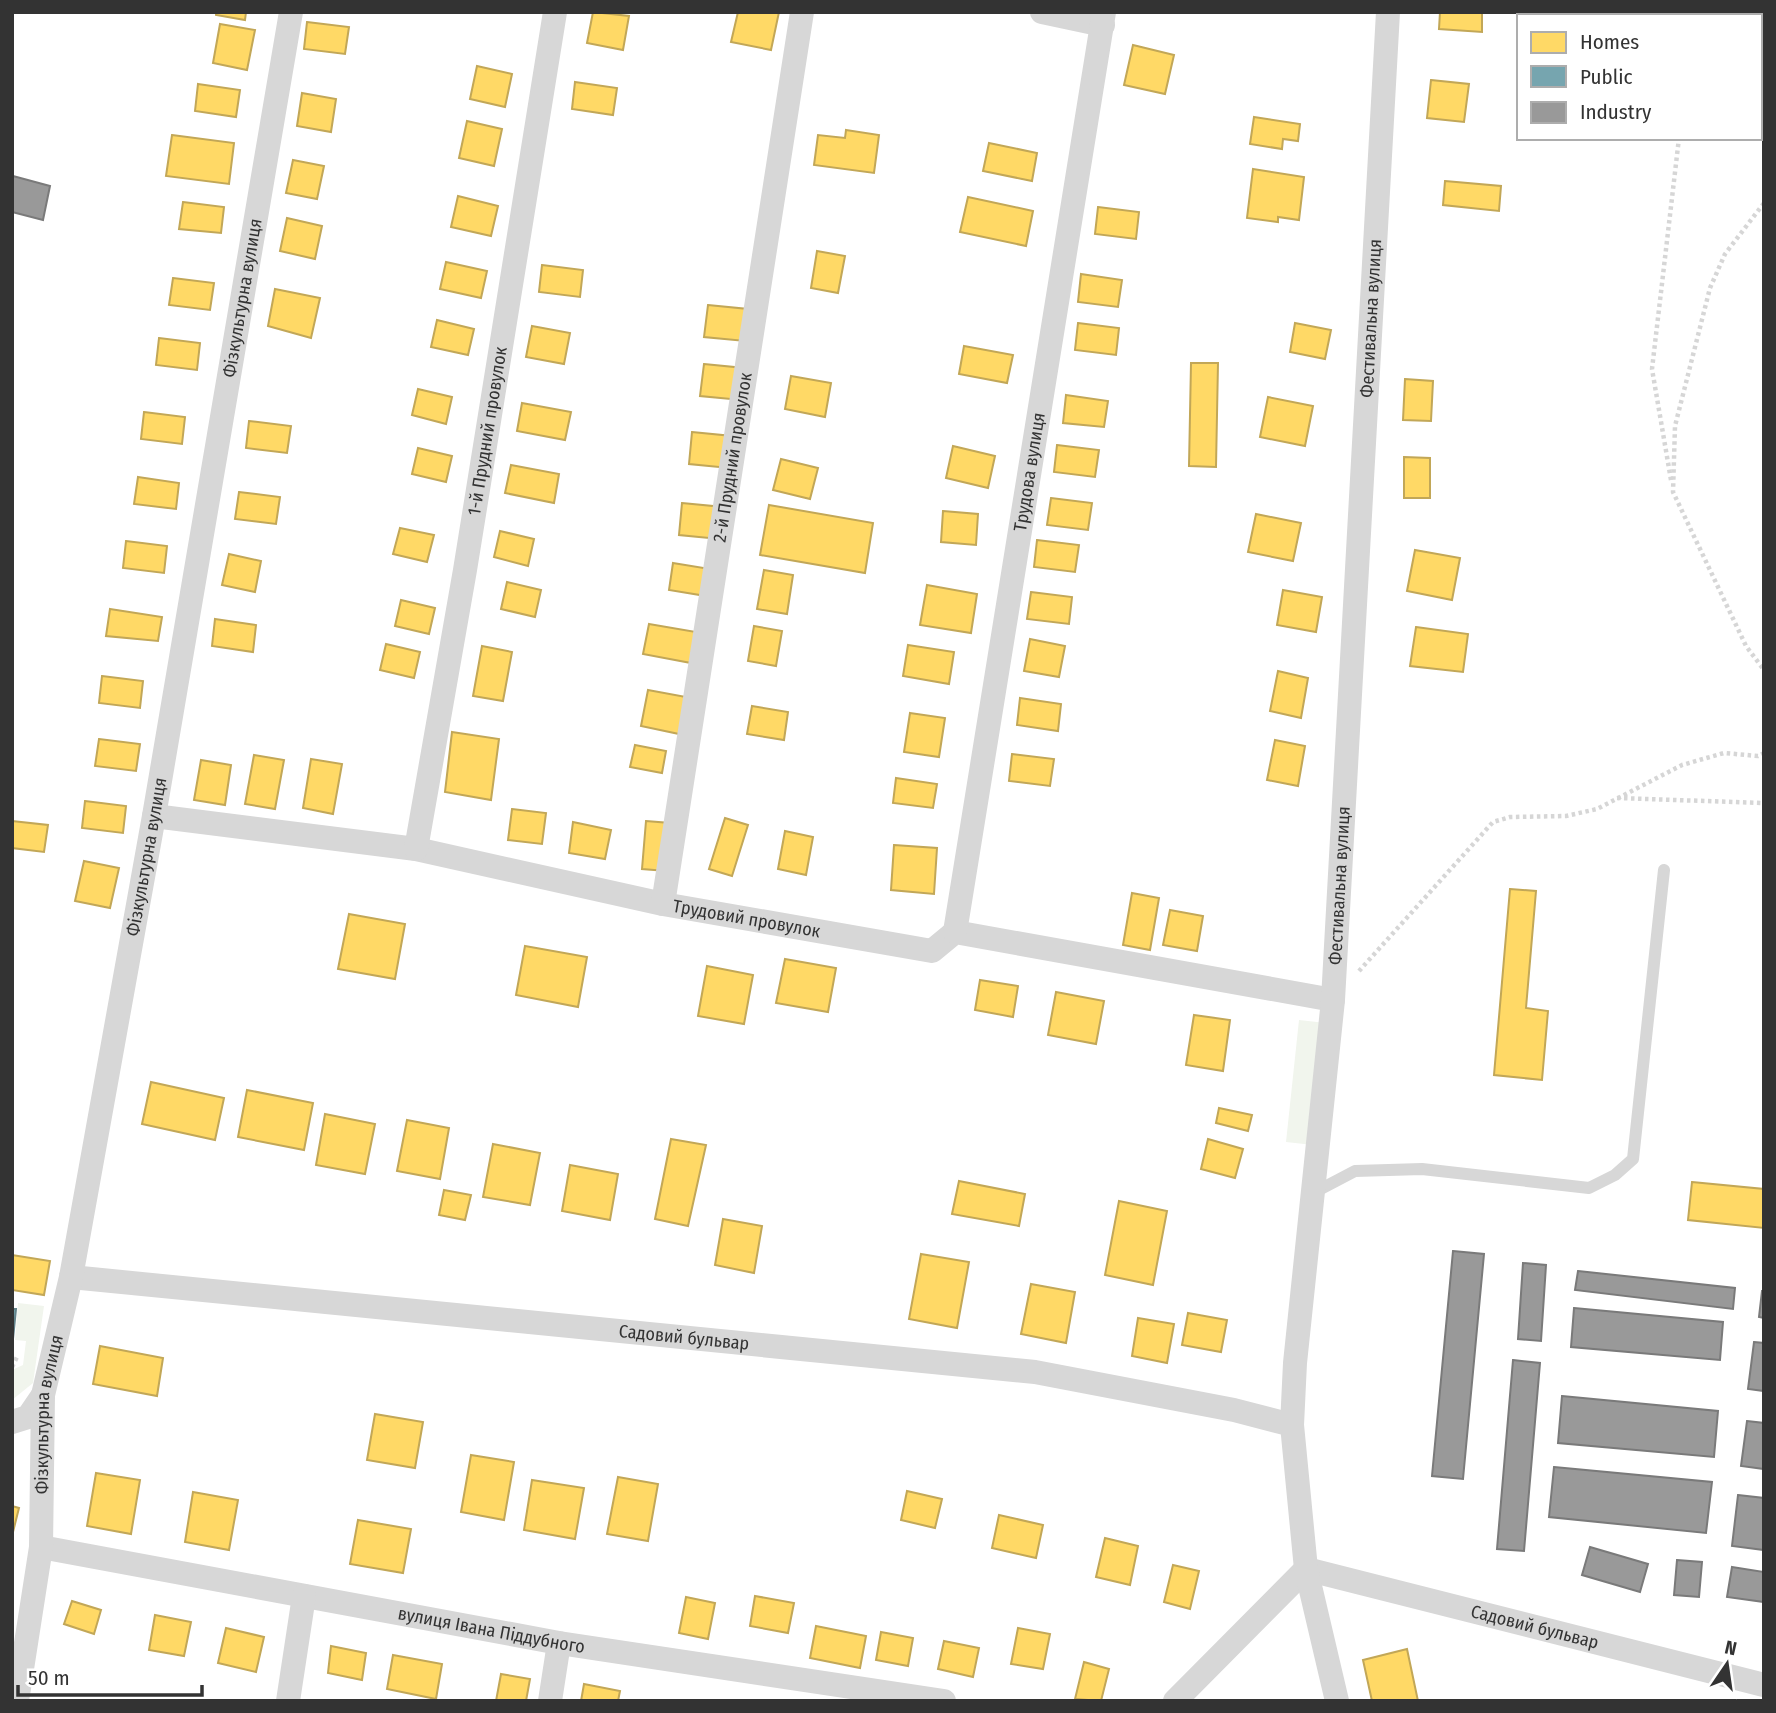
<svg xmlns="http://www.w3.org/2000/svg" width="1776" height="1713" font-family="'Fira Sans Condensed',sans-serif">
  <rect width="100%" height="100%" fill="#fff"/>
  <g fill="#f1f5ed">
    <path d="M1299 1020 1326 1023 1313 1145 1286 1142Z"/>
    <path d="M18 1303 44 1306 33 1383 12 1400V1370L23 1365 26 1341 15 1340Z"/>
  </g>
  <g fill="#ffd966" stroke="#c2a757" stroke-width="2">
    <path d="M216 12H246L245 20 216 15Z"/>
    <path d="M593 12 629 16 623 50 587 43Z"/>
    <path d="M738 12H779L771 50 731 42Z"/>
    <path d="M1440 12H1482V32L1439 29Z"/>
    <path d="M307 22 349 27 345 54 304 49Z"/>
    <path d="M220 24 255 30 247 70 213 63Z"/>
    <path d="M1133 45 1174 55 1165 94 1124 85Z"/>
    <path d="M477 66 512 74 505 107 470 99Z"/>
    <path d="M1431 80 1469 84 1464 122 1427 118Z"/>
    <path d="M575 82 617 88 613 115 572 109Z"/>
    <path d="M198 84 240 90 236 117 195 111Z"/>
    <path d="M302 93 336 99 331 132 297 126Z"/>
    <path d="M1254 117 1300 124 1298 141 1283 139 1282 149 1250 144Z"/>
    <path d="M467 121 502 129 494 166 459 158Z"/>
    <path d="M846 130 879 135 874 173 814 165 818 135 845 138Z"/>
    <path d="M172 135 234 143 229 184 166 176Z"/>
    <path d="M989 143 1037 153 1032 181 983 171Z"/>
    <path d="M293 160 324 166 317 199 286 193Z"/>
    <path d="M1253 169 1304 177 1299 220 1278 217V222L1247 218Z"/>
    <path d="M1445 181 1501 186 1499 211 1443 205Z"/>
    <path d="M458 196 498 206 491 236 451 227Z"/>
    <path d="M968 197 1033 211 1026 246 960 232Z"/>
    <path d="M183 202 224 207 221 233 179 229Z"/>
    <path d="M1098 207 1139 212 1136 239 1095 234Z"/>
    <path d="M287 218 322 226 315 259 280 251Z"/>
    <path d="M817 251 845 256 838 293 811 288Z"/>
    <path d="M446 262 487 271 481 298 440 289Z"/>
    <path d="M542 265 583 270 580 297 539 292Z"/>
    <path d="M1081 274 1122 280 1118 307 1078 302Z"/>
    <path d="M173 278 214 283 210 310 169 305Z"/>
    <path d="M275 289 320 298 311 338 268 326Z"/>
    <path d="M708 305 748 309 745 341 704 337Z"/>
    <path d="M437 320 474 329 468 355 431 347Z"/>
    <path d="M1078 323 1119 328 1116 355 1075 350Z"/>
    <path d="M1295 323 1331 330 1325 359 1290 352Z"/>
    <path d="M532 326 570 333 564 364 526 357Z"/>
    <path d="M159 338 200 343 197 370 156 365Z"/>
    <path d="M964 346 1013 355 1007 383 959 374Z"/>
    <path d="M1191 363H1218L1216 467 1189 466Z"/>
    <path d="M704 364 744 368 741 400 700 396Z"/>
    <path d="M791 376 831 383 825 417 785 409Z"/>
    <path d="M1405 379 1433 381 1431 421 1403 420Z"/>
    <path d="M418 389 452 397 446 424 412 415Z"/>
    <path d="M1066 395 1108 401 1104 427 1063 423Z"/>
    <path d="M1268 397 1313 406 1305 446 1260 437Z"/>
    <path d="M522 403 571 412 565 440 517 431Z"/>
    <path d="M144 412 185 417 182 444 141 439Z"/>
    <path d="M249 421 291 426 287 453 246 448Z"/>
    <path d="M692 432 732 436 729 468 689 464Z"/>
    <path d="M1057 445 1099 450 1095 477 1054 472Z"/>
    <path d="M953 446 995 456 988 488 946 478Z"/>
    <path d="M418 448 452 456 446 482 412 474Z"/>
    <path d="M1404 457 1430 458V498H1404Z"/>
    <path d="M781 459 818 468 810 499 773 490Z"/>
    <path d="M511 465 559 474 554 503 505 493Z"/>
    <path d="M138 477 179 483 176 509 134 504Z"/>
    <path d="M239 492 280 497 276 524 235 519Z"/>
    <path d="M1051 498 1092 503 1088 530 1047 525Z"/>
    <path d="M682 503 723 507 719 539 679 535Z"/>
    <path d="M769 505 873 523 865 573 760 555Z"/>
    <path d="M943 511 978 514 976 545 941 542Z"/>
    <path d="M1256 514 1301 523 1293 561 1248 552Z"/>
    <path d="M400 528 434 535 427 562 393 554Z"/>
    <path d="M500 531 534 539 528 566 494 557Z"/>
    <path d="M1037 540 1079 545 1075 572 1034 567Z"/>
    <path d="M126 541 167 546 164 573 123 568Z"/>
    <path d="M1415 550 1460 558 1452 600 1407 591Z"/>
    <path d="M229 554 261 561 255 592 222 585Z"/>
    <path d="M673 563 710 569 706 596 669 590Z"/>
    <path d="M764 570 793 575 787 614 757 609Z"/>
    <path d="M507 582 541 590 535 617 501 609Z"/>
    <path d="M927 585 977 594 971 633 920 625Z"/>
    <path d="M1283 590 1322 597 1316 632 1277 625Z"/>
    <path d="M1031 592 1072 597 1069 624 1027 619Z"/>
    <path d="M401 600 435 608 429 634 395 626Z"/>
    <path d="M110 609 162 617 158 641 106 636Z"/>
    <path d="M215 619 256 625 253 652 212 646Z"/>
    <path d="M649 624 696 632 691 663 643 654Z"/>
    <path d="M754 626 782 631 776 666 748 661Z"/>
    <path d="M1416 627 1468 634 1463 672 1410 666Z"/>
    <path d="M1030 639 1065 646 1059 677 1024 671Z"/>
    <path d="M386 644 420 652 414 678 380 670Z"/>
    <path d="M908 645 954 652 949 684 903 676Z"/>
    <path d="M482 646 512 652 503 701 473 696Z"/>
    <path d="M1278 671 1308 678 1301 718 1270 711Z"/>
    <path d="M102 676 143 681 140 708 99 703Z"/>
    <path d="M648 690 686 697 679 734 641 726Z"/>
    <path d="M1020 698 1061 704 1058 731 1017 725Z"/>
    <path d="M752 706 788 712 784 740 747 734Z"/>
    <path d="M910 713 945 718 939 757 904 752Z"/>
    <path d="M452 732 499 739 491 800 445 792Z"/>
    <path d="M99 739 140 744 136 771 95 766Z"/>
    <path d="M1275 740 1305 746 1298 786 1267 780Z"/>
    <path d="M635 745 666 751 662 773 630 767Z"/>
    <path d="M1012 754 1054 759 1050 786 1009 781Z"/>
    <path d="M254 755 284 760 275 809 245 804Z"/>
    <path d="M311 759 342 764 333 814 303 808Z"/>
    <path d="M201 760 231 765 225 805 194 800Z"/>
    <path d="M896 778 937 784 933 808 893 803Z"/>
    <path d="M85 801 126 806 123 833 82 828Z"/>
    <path d="M512 809 546 813 542 844 508 840Z"/>
    <path d="M725 818 748 825 732 876 709 869Z"/>
    <path d="M12 821 48 825 44 852 12 848Z"/>
    <path d="M646 821 670 823 666 871 642 869Z"/>
    <path d="M573 822 611 830 605 859 569 853Z"/>
    <path d="M785 831 813 837 806 875 778 869Z"/>
    <path d="M894 845 937 848 934 894 891 890Z"/>
    <path d="M84 861 119 868 110 908 75 901Z"/>
    <path d="M1510 889 1536 891 1526 1008 1548 1011 1542 1080 1494 1075Z"/>
    <path d="M1132 893 1159 898 1150 950 1123 945Z"/>
    <path d="M1170 910 1203 916 1197 951 1163 945Z"/>
    <path d="M349 914 405 924 395 979 338 969Z"/>
    <path d="M525 946 587 957 578 1007 516 995Z"/>
    <path d="M785 959 836 968 828 1012 776 1003Z"/>
    <path d="M707 966 753 975 744 1024 698 1016Z"/>
    <path d="M980 980 1018 986 1013 1017 975 1010Z"/>
    <path d="M1056 992 1104 1001 1096 1044 1048 1035Z"/>
    <path d="M1194 1015 1230 1020 1223 1071 1186 1065Z"/>
    <path d="M151 1082 224 1098 215 1140 142 1124Z"/>
    <path d="M247 1090 313 1103 304 1150 238 1137Z"/>
    <path d="M1219 1108 1252 1115 1248 1131 1216 1123Z"/>
    <path d="M325 1114 375 1124 365 1174 316 1165Z"/>
    <path d="M407 1120 449 1128 440 1179 397 1171Z"/>
    <path d="M671 1139 706 1145 688 1226 655 1219Z"/>
    <path d="M1208 1139 1243 1149 1235 1178 1201 1169Z"/>
    <path d="M493 1144 540 1153 530 1205 483 1197Z"/>
    <path d="M570 1165 618 1174 610 1220 562 1211Z"/>
    <path d="M959 1181 1025 1194 1019 1226 952 1214Z"/>
    <path d="M1692 1182 1764 1189V1228L1688 1220Z"/>
    <path d="M444 1190 471 1195 465 1220 439 1215Z"/>
    <path d="M1119 1201 1167 1211 1153 1285 1105 1275Z"/>
    <path d="M723 1219 762 1226 754 1273 715 1265Z"/>
    <path d="M921 1254 969 1262 957 1328 909 1319Z"/>
    <path d="M12 1255 50 1261 44 1295 12 1290Z"/>
    <path d="M1031 1284 1075 1292 1066 1343 1021 1334Z"/>
    <path d="M1188 1313 1227 1320 1221 1352 1182 1345Z"/>
    <path d="M1138 1318 1174 1324 1167 1363 1132 1356Z"/>
    <path d="M100 1346 163 1358 157 1396 93 1384Z"/>
    <path d="M375 1414 423 1422 415 1468 367 1460Z"/>
    <path d="M471 1455 514 1462 504 1520 461 1512Z"/>
    <path d="M96 1473 140 1480 131 1534 87 1526Z"/>
    <path d="M618 1477 658 1484 648 1541 607 1534Z"/>
    <path d="M532 1480 584 1488 575 1539 524 1530Z"/>
    <path d="M907 1491 942 1499 935 1528 901 1520Z"/>
    <path d="M193 1492 238 1500 229 1550 185 1542Z"/>
    <path d="M12 1506 19 1508 12 1536Z"/>
    <path d="M999 1515 1043 1525 1036 1558 992 1548Z"/>
    <path d="M358 1520 411 1529 403 1573 350 1564Z"/>
    <path d="M1105 1538 1138 1546 1130 1585 1096 1577Z"/>
    <path d="M1173 1565 1199 1571 1190 1609 1164 1602Z"/>
    <path d="M755 1596 794 1603 788 1633 750 1626Z"/>
    <path d="M686 1597 715 1603 708 1639 679 1633Z"/>
    <path d="M72 1601 101 1610 94 1634 64 1624Z"/>
    <path d="M155 1615 191 1622 184 1656 149 1650Z"/>
    <path d="M816 1626 866 1636 860 1668 810 1658Z"/>
    <path d="M226 1628 264 1637 256 1672 218 1663Z"/>
    <path d="M1018 1628 1050 1634 1043 1669 1011 1664Z"/>
    <path d="M881 1632 913 1638 908 1666 876 1660Z"/>
    <path d="M944 1641 979 1648 973 1677 938 1669Z"/>
    <path d="M331 1646 366 1653 362 1680 328 1673Z"/>
    <path d="M1407 1649 1418 1701H1372L1363 1660Z"/>
    <path d="M393 1655 442 1664 436 1699 387 1689Z"/>
    <path d="M1084 1662 1109 1669 1101 1701 1075 1699Z"/>
    <path d="M501 1674 530 1679 526 1701H496Z"/>
    <path d="M584 1684 620 1691 618 1701H581Z"/>
  </g>
  <path fill="#76a5af" stroke="#62838a" stroke-width="2" d="M12 1309H16L12 1349Z"/>
  <g fill="#999" stroke="#7a7a7a" stroke-width="2">
    <path d="M13 176 50 186 43 220 12 212Z"/>
    <path d="M1453 1251 1484 1254 1463 1479 1432 1476Z"/>
    <path d="M1523 1263 1546 1265 1541 1341 1518 1339Z"/>
    <path d="M1578 1271 1735 1288 1733 1309 1575 1290Z"/>
    <path d="M1762 1291H1764V1318L1759 1317Z"/>
    <path d="M1574 1308 1723 1322 1720 1360 1571 1347Z"/>
    <path d="M1754 1342 1764 1343V1391L1748 1389Z"/>
    <path d="M1513 1360 1540 1363 1524 1551 1497 1549Z"/>
    <path d="M1562 1396 1718 1411 1714 1457 1558 1443Z"/>
    <path d="M1747 1421 1764 1423V1469L1741 1466Z"/>
    <path d="M1554 1467 1712 1482 1706 1533 1549 1517Z"/>
    <path d="M1738 1495 1764 1498V1550L1732 1546Z"/>
    <path d="M1590 1547 1648 1564 1640 1592 1582 1575Z"/>
    <path d="M1677 1560 1702 1562 1699 1597 1674 1595Z"/>
    <path d="M1732 1567 1764 1572V1602L1727 1597Z"/>
  </g>
  <g fill="none" stroke-linecap="round" stroke-linejoin="round">
    <g stroke="#d6d6d6" stroke-width="4.5" stroke-dasharray="3.5 3.5" stroke-linecap="butt">
      <path d="M1764 203 1725 254 1710 288 1675 426 1673 492 1746 646 1764 670"/>
      <path d="M1671 480 1652 369 1679 138"/>
      <path d="M1617 798 1764 803"/>
      <path d="M1359 971 1493 822 1510 817 1566 816 1597 809 1682 765 1724 753 1758 756 1764 753"/>
      <path d="M12 1367 17 1357"/>
    </g>
    <path stroke="#d7d7d7" stroke-width="12" d="M1315 1192 1355 1171 1422 1169 1589 1188 1615 1175 1633 1159 1664 870"/>
    <g stroke="#d7d7d7" stroke-width="24">
      <path d="M1042 12 1103 25"/>
      <path d="M1702 16V12"/>
      <path id="s1" d="M154 816 416 849 663 904 932 951 955 932 1333 1000"/>
      <path id="s2" d="M416 849 465 570 555 12"/>
      <path id="s3" d="M663 904 802 12"/>
      <path id="s4" d="M955 932 1104 12"/>
      <path id="s5" d="M71 1277 1035 1372 1234 1410 1292 1425"/>
      <path d="M12 1422 28 1417 43 1395"/>
      <path id="s6" d="M41 1547 559 1643 944 1701"/>
      <path id="s7" d="M1306 1569 1764 1685"/>
      <path id="s8" d="M17 1701 41 1547 43 1395 71 1277 154 816 291 12"/>
      <path d="M288 1701 304 1596"/>
      <path d="M550 1701 559 1643"/>
      <path d="M1175 1701 1306 1569"/>
      <path id="s9" d="M1337 1701 1306 1569 1292 1425 1295 1363 1333 1000 1388 12"/>
    </g>
  </g>
  <g text-anchor="middle" dominant-baseline="central" stroke-width="7" stroke-linejoin="round" paint-order="stroke">
    <g font-size="18" fill="#333" stroke="#fff">
      <text stroke="none"><textPath href="#s8" startOffset="1423">Фізкультурна вулиця</textPath></text>
      <text stroke="none"><textPath href="#s9" startOffset="1390">Фестивальна вулиця</textPath></text>
      <text stroke="none"><textPath href="#s2" startOffset="424">1-й Прудний провулок</textPath></text>
      <text stroke="none"><textPath href="#s3" startOffset="452">2-й Прудний провулок</textPath></text>
      <text stroke="none"><textPath href="#s4" startOffset="466">Трудова вулиця</textPath></text>
      <text stroke="none"><textPath href="#s8" startOffset="856">Фізкультурна вулиця</textPath></text>
      <text stroke="none"><textPath href="#s9" startOffset="822">Фестивальна вулиця</textPath></text>
      <text stroke="none"><textPath href="#s1" startOffset="602">Трудовий провулок</textPath></text>
      <text stroke="none"><textPath href="#s5" startOffset="616">Садовий бульвар</textPath></text>
      <text stroke="none"><textPath href="#s8" startOffset="289">Фізкультурна вулиця</textPath></text>
      <text stroke="none"><textPath href="#s7" startOffset="236">Садовий бульвар</textPath></text>
      <text stroke="none"><textPath href="#s6" startOffset="458">вулиця Івана Піддубного</textPath></text>
    </g>
  </g>
  <rect width="1776" height="1713" fill="none" stroke="#333333" stroke-width="28"/>
  <rect x="1517" y="14" width="245" height="126" fill="#ffffff" stroke="#adadad" stroke-width="2"/>
  <rect x="1531" y="32" width="35" height="21" fill="#ffd966" stroke="#adadad" stroke-width="2"/>
  <text x="1580" y="49" font-size="21" fill="#333333">Homes</text>
  <rect x="1531" y="66" width="35" height="21" fill="#76a5af" stroke="#adadad" stroke-width="2"/>
  <text x="1580" y="84" font-size="21" fill="#333333">Public</text>
  <rect x="1531" y="102" width="35" height="21" fill="#999999" stroke="#adadad" stroke-width="2"/>
  <text x="1580" y="119" font-size="21" fill="#333333">Industry</text>
  <g transform="translate(1727 1664) rotate(13)" stroke="#ffffff" stroke-width="5" paint-order="stroke">
  <path d="M0-5L12 26L0 18L-12 26Z" fill="#333333"/>
  <text y="-10" font-size="19" font-weight="bold" text-anchor="middle" fill="#333333">N</text>
  </g>
  <path d="M18 1685v10h184v-10" fill="none" stroke="#333333" stroke-width="3.5"/>
  <text x="28" y="1685" font-size="21" fill="#333333" stroke="#ffffff" stroke-width="5" paint-order="stroke">50 m</text>
</svg>
